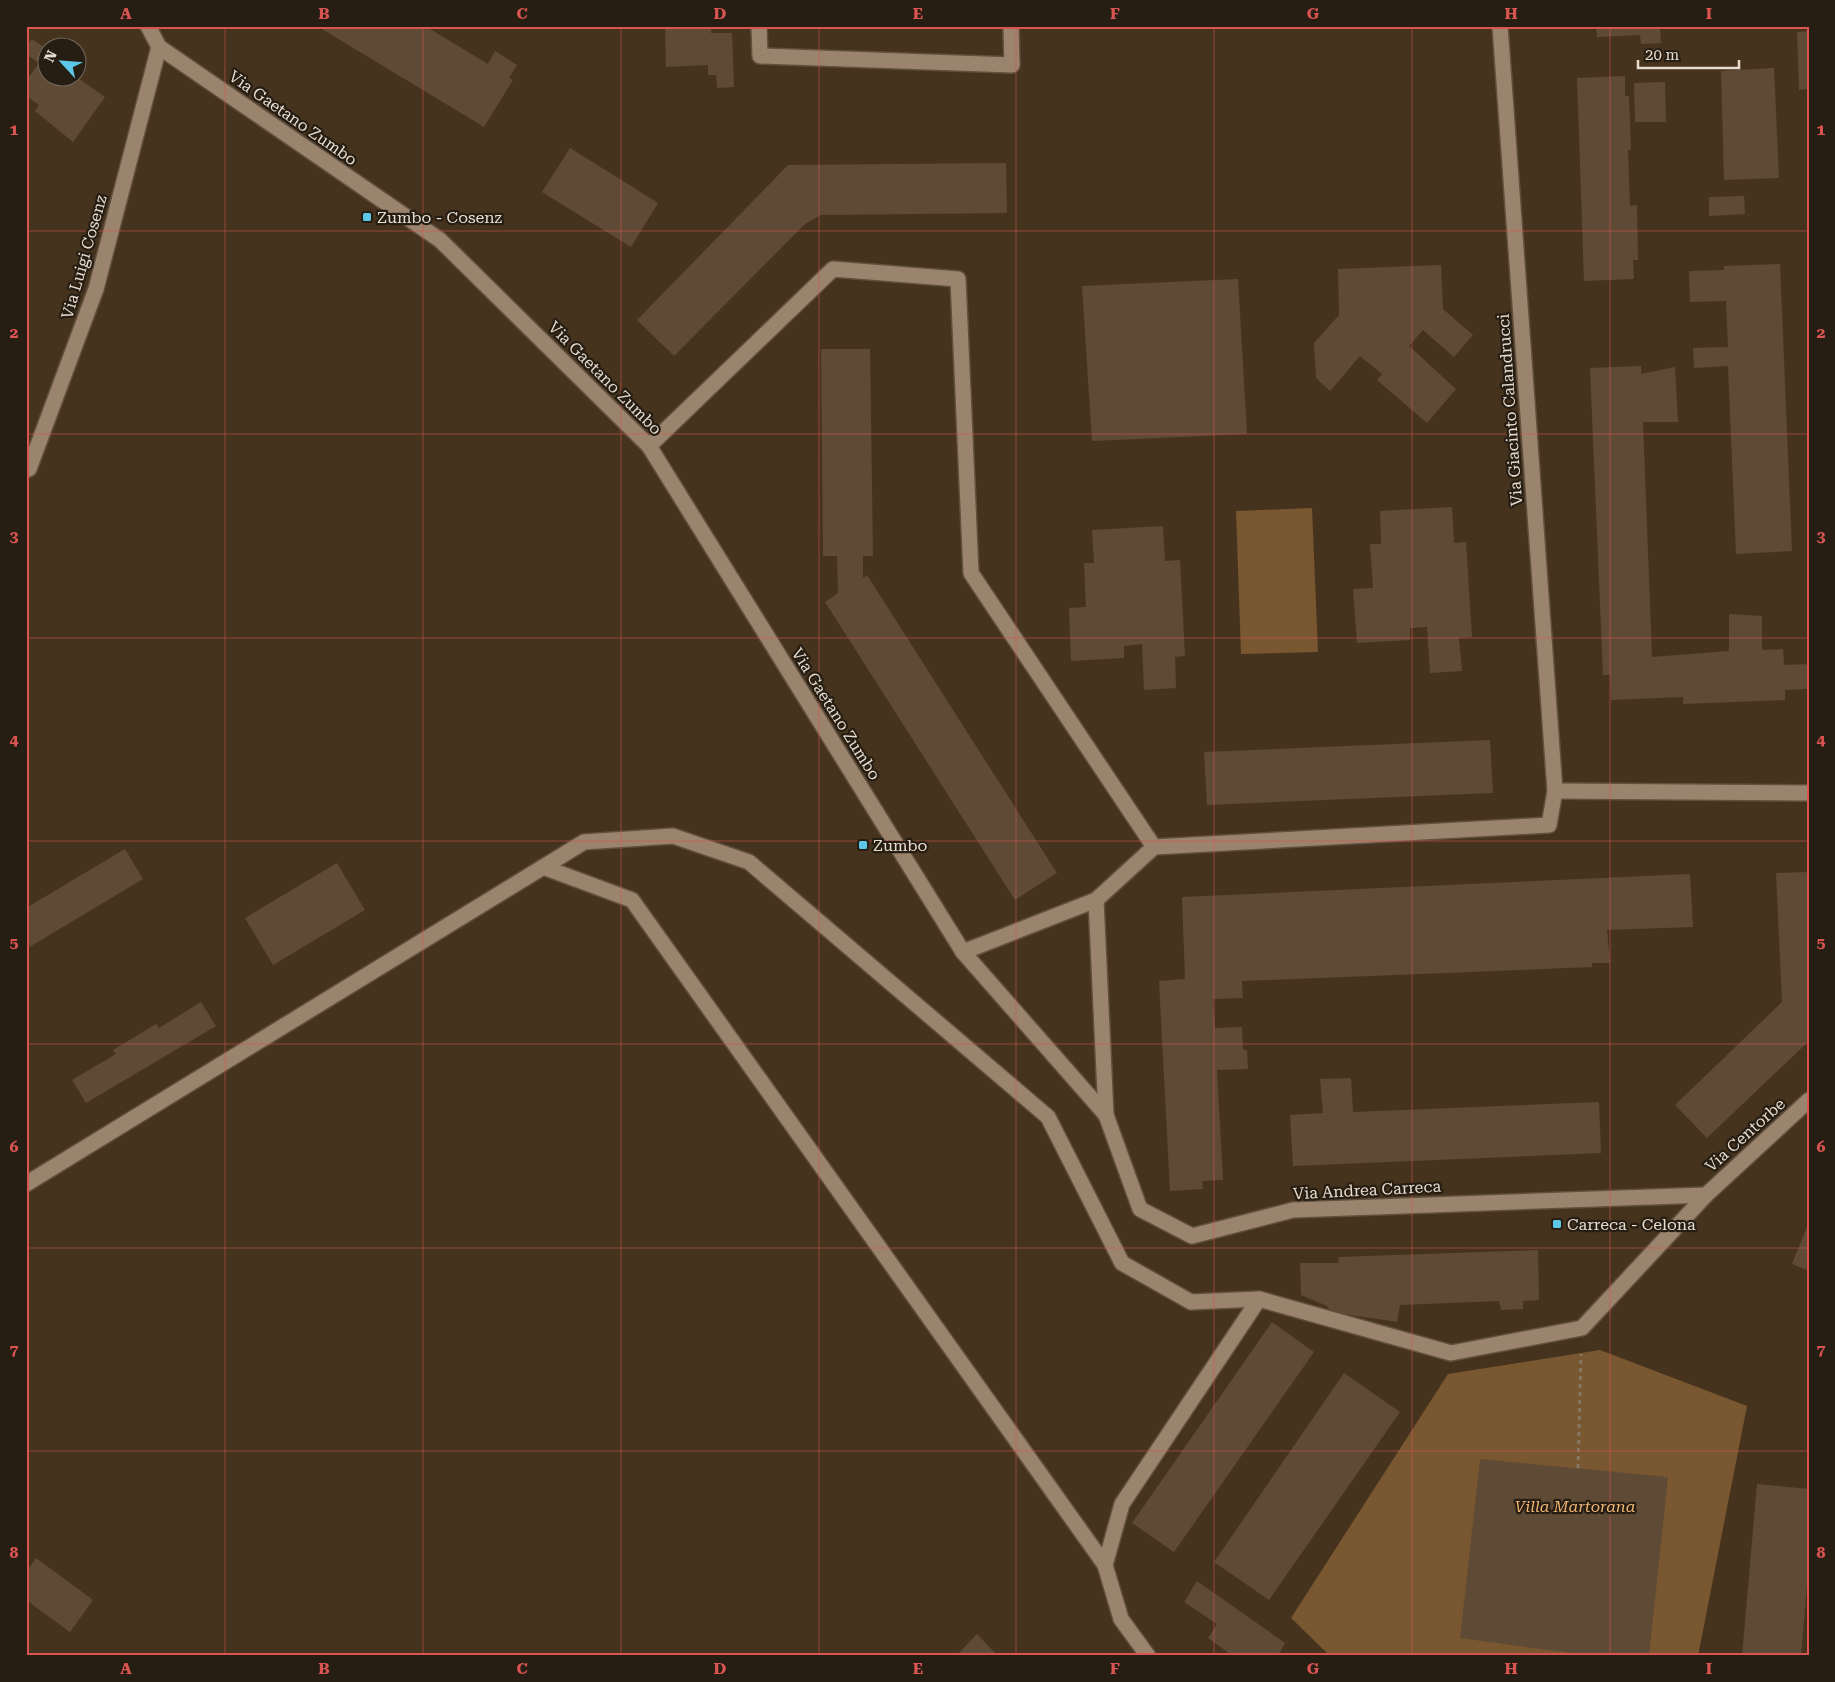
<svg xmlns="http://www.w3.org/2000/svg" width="1835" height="1682" font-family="'Roboto Serif',serif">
  <rect width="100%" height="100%" fill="#46331e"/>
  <g fill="#795731">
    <path d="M1312 508 1318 652 1241 654 1236 511Z"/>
    <path d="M1600 1350 1747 1406 1698 1656H1330L1291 1618 1448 1374Z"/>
  </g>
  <g fill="#5f4b35">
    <path d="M317 26H425L488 64 495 51 517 65 509 78 513 80 484 127Z"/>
    <path d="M665 26H711V33H732L734 87 717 88 716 75H708V65L666 67Z"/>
    <path d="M1596 26H1660L1661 43 1641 44 1640 35 1597 37Z"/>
    <path d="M1809 31V89L1799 90 1797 32Z"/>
    <path d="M32 39 48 50V78H78L105 97 73 142 35 111 39 105 26 96V81L39 63 26 54V46Z"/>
    <path d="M1774 68 1779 178 1724 180 1721 71Z"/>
    <path d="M1625 76V96H1629L1631 150H1628L1630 206 1637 205 1638 260H1633L1634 279 1584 281 1577 78Z"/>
    <path d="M1665 82 1666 122H1635L1634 83Z"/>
    <path d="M570 148 658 203 631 247 542 192Z"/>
    <path d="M1006 163 1007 213 821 215 805 224 674 356 637 320 788 165Z"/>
    <path d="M1744 196 1745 214 1709 216V197Z"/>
    <path d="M1780 264 1792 551 1736 554 1728 366 1694 368 1693 348 1728 347 1726 301 1690 302 1689 271 1724 270V266Z"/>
    <path d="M1441 265 1443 309 1473 335 1454 357 1423 330 1409 346 1456 389 1427 423 1377 380 1382 374 1360 356 1330 391 1316 378 1314 343 1339 315 1338 269Z"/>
    <path d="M1238 279 1247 434 1092 441 1082 286Z"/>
    <path d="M821 349H870L873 556H863V578L867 575 1057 873 1015 900 825 602 838 593 837 556H823Z"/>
    <path d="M1641 366V374L1675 367 1678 422H1643L1652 657 1729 651V614L1762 616V650L1783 649 1784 665 1809 664V689L1785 690V700L1683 704V697L1611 700 1610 675H1603L1590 368Z"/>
    <path d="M1452 507 1454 543 1466 542 1472 637 1459 638 1462 671 1430 673 1427 627 1410 628V640L1357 643 1353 589 1373 588 1370 544H1381L1380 511Z"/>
    <path d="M1163 526 1165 561 1180 560 1185 656 1175 657 1176 688 1144 690 1142 644 1124 646V658L1071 661 1069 608 1086 607 1084 563H1094L1092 530Z"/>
    <path d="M1490 740 1493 793 1207 805 1204 752Z"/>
    <path d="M125 849 143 879 26 949V908Z"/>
    <path d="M337 863 365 910 273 965 245 918Z"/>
    <path d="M1809 872V1041L1707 1138 1675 1105 1782 1002 1776 873Z"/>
    <path d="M1690 874 1693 927 1607 930 1610 963H1592V967L1242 981 1243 998 1213 999 1215 1028 1242 1027 1243 1050H1247L1248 1069 1217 1070 1223 1180 1202 1181 1203 1189 1170 1191 1159 981 1185 979 1182 897Z"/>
    <path d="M201 1002 216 1026 86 1103 72 1080 116 1054 113 1050 156 1024 159 1028Z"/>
    <path d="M1351 1078 1353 1112 1599 1102 1601 1153 1293 1166 1290 1115 1323 1113 1320 1079Z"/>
    <path d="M1809 1222V1271L1792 1264Z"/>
    <path d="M1538 1250 1539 1300 1523 1301V1309L1501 1310 1499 1301 1400 1305 1397 1322 1331 1312 1327 1306 1301 1295 1300 1263H1339L1338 1257Z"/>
    <path d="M1272 1322 1314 1352 1174 1552 1132 1523Z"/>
    <path d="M1344 1373 1400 1412 1269 1600 1214 1562Z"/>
    <path d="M1480 1459 1668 1477 1649 1656H1593L1460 1638Z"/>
    <path d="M1757 1484 1809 1489V1561L1801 1656H1742Z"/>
    <path d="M36 1558 93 1600 70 1632 26 1600V1572Z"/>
    <path d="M1197 1581 1285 1643 1278 1656H1233L1208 1638 1217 1624 1184 1602Z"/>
    <path d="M977 1634 998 1656H956Z"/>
  </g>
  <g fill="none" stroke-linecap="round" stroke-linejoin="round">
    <g stroke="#61503e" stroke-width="18">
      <g id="street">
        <path d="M148 26 159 47 440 240 649 446 963 952 1106 1115"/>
        <path d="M759 26 760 56 1012 65 1011 26"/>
        <path d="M649 446 833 269 958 279 971 573 1154 847 1549 825 1555 791 1500 26"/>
        <path d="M26 470 29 469 96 289 159 47"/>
        <path d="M1555 791 1809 793"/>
        <path d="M543 867 632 900 1105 1565 1121 1619 1148 1656"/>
        <path d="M1096 900 1106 1115 1140 1209 1192 1236 1293 1210 1706 1195"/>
        <path d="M963 952 1096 900 1154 847"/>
        <path d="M26 1184 584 842 673 836 749 862 1048 1117 1122 1263 1191 1302 1259 1299 1451 1353 1582 1328 1706 1195 1809 1100"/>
        <path d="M1105 1565 1122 1504 1259 1299"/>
      </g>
    </g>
    <path stroke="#857563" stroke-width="3" stroke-dasharray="4 4" stroke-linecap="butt" d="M1578 1468 1581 1354"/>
    <use href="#street" stroke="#9b846d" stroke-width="15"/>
  </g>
  <path fill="none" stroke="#da5552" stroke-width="1" stroke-opacity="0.55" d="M225 26V1656M423 26V1656M621 26V1656M819 26V1656M1016 26V1656M1214 26V1656M1412 26V1656M1610 26V1656M26 231H1809M26 434H1809M26 638H1809M26 841H1809M26 1044H1809M26 1248H1809M26 1451H1809"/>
  <g fill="#5cc7e7" stroke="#261d13" stroke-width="2">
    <rect x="362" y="212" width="10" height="10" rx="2.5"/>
    <rect x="858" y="840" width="10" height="10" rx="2.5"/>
    <rect x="1552" y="1219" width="10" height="10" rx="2.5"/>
  </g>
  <g text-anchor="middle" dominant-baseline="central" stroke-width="4.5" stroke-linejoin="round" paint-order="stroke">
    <g font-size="16" fill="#e8dccf" stroke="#261d13">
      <text transform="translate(293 118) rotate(35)">Via Gaetano Zumbo</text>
      <text transform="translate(84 257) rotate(-74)">Via Luigi Cosenz</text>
      <text transform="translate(605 378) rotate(45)">Via Gaetano Zumbo</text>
      <text transform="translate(1510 410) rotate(-94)">Via Giacinto Calandrucci</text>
      <text transform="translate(836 714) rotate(58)">Via Gaetano Zumbo</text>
      <text transform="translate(1745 1135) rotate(-42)">Via Centorbe</text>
      <text transform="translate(1367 1190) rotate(-3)">Via Andrea Carreca</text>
    </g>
    <g font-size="16" fill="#e8dccf" stroke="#261d13" text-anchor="start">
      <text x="377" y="217">Zumbo - Cosenz</text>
      <text x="873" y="845">Zumbo</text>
      <text x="1567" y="1224">Carreca - Celona</text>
    </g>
    <g font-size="16" font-style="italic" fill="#f0b573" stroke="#261d13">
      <text x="1575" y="1506">Villa Martorana</text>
    </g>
  </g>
  <rect width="1835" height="1682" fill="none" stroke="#261d13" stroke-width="55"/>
  <g transform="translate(62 62) rotate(296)"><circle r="24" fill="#261d13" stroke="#74695e"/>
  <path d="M0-4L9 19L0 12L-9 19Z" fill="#5cc7e7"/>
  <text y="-8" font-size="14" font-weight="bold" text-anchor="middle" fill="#e8dccf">N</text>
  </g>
  <path d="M1638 60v8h101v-8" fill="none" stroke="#e8dccf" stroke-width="2.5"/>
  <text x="1645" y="60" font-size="15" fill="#e8dccf" stroke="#261d13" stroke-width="4" paint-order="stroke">20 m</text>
  <rect x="28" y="28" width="1780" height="1626" fill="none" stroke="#da5552" stroke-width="2"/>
  <g font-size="16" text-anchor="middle" font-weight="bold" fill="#da5552">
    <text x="126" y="19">A</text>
    <text x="324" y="19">B</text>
    <text x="522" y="19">C</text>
    <text x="720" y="19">D</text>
    <text x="918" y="19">E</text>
    <text x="1115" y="19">F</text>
    <text x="1313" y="19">G</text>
    <text x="1511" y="19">H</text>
    <text x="1709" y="19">I</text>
    <text x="14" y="135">1</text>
    <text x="1821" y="135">1</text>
    <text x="14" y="338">2</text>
    <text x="1821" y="338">2</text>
    <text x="14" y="542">3</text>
    <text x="1821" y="542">3</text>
    <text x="14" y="745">4</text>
    <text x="1821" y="745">4</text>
    <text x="14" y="948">5</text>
    <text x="1821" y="948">5</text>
    <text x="14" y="1152">6</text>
    <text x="1821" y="1152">6</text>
    <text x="14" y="1355">7</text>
    <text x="1821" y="1355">7</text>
    <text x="14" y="1558">8</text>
    <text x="1821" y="1558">8</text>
    <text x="126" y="1674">A</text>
    <text x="324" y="1674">B</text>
    <text x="522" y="1674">C</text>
    <text x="720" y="1674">D</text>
    <text x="918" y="1674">E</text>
    <text x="1115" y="1674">F</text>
    <text x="1313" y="1674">G</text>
    <text x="1511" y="1674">H</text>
    <text x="1709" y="1674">I</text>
  </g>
</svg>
